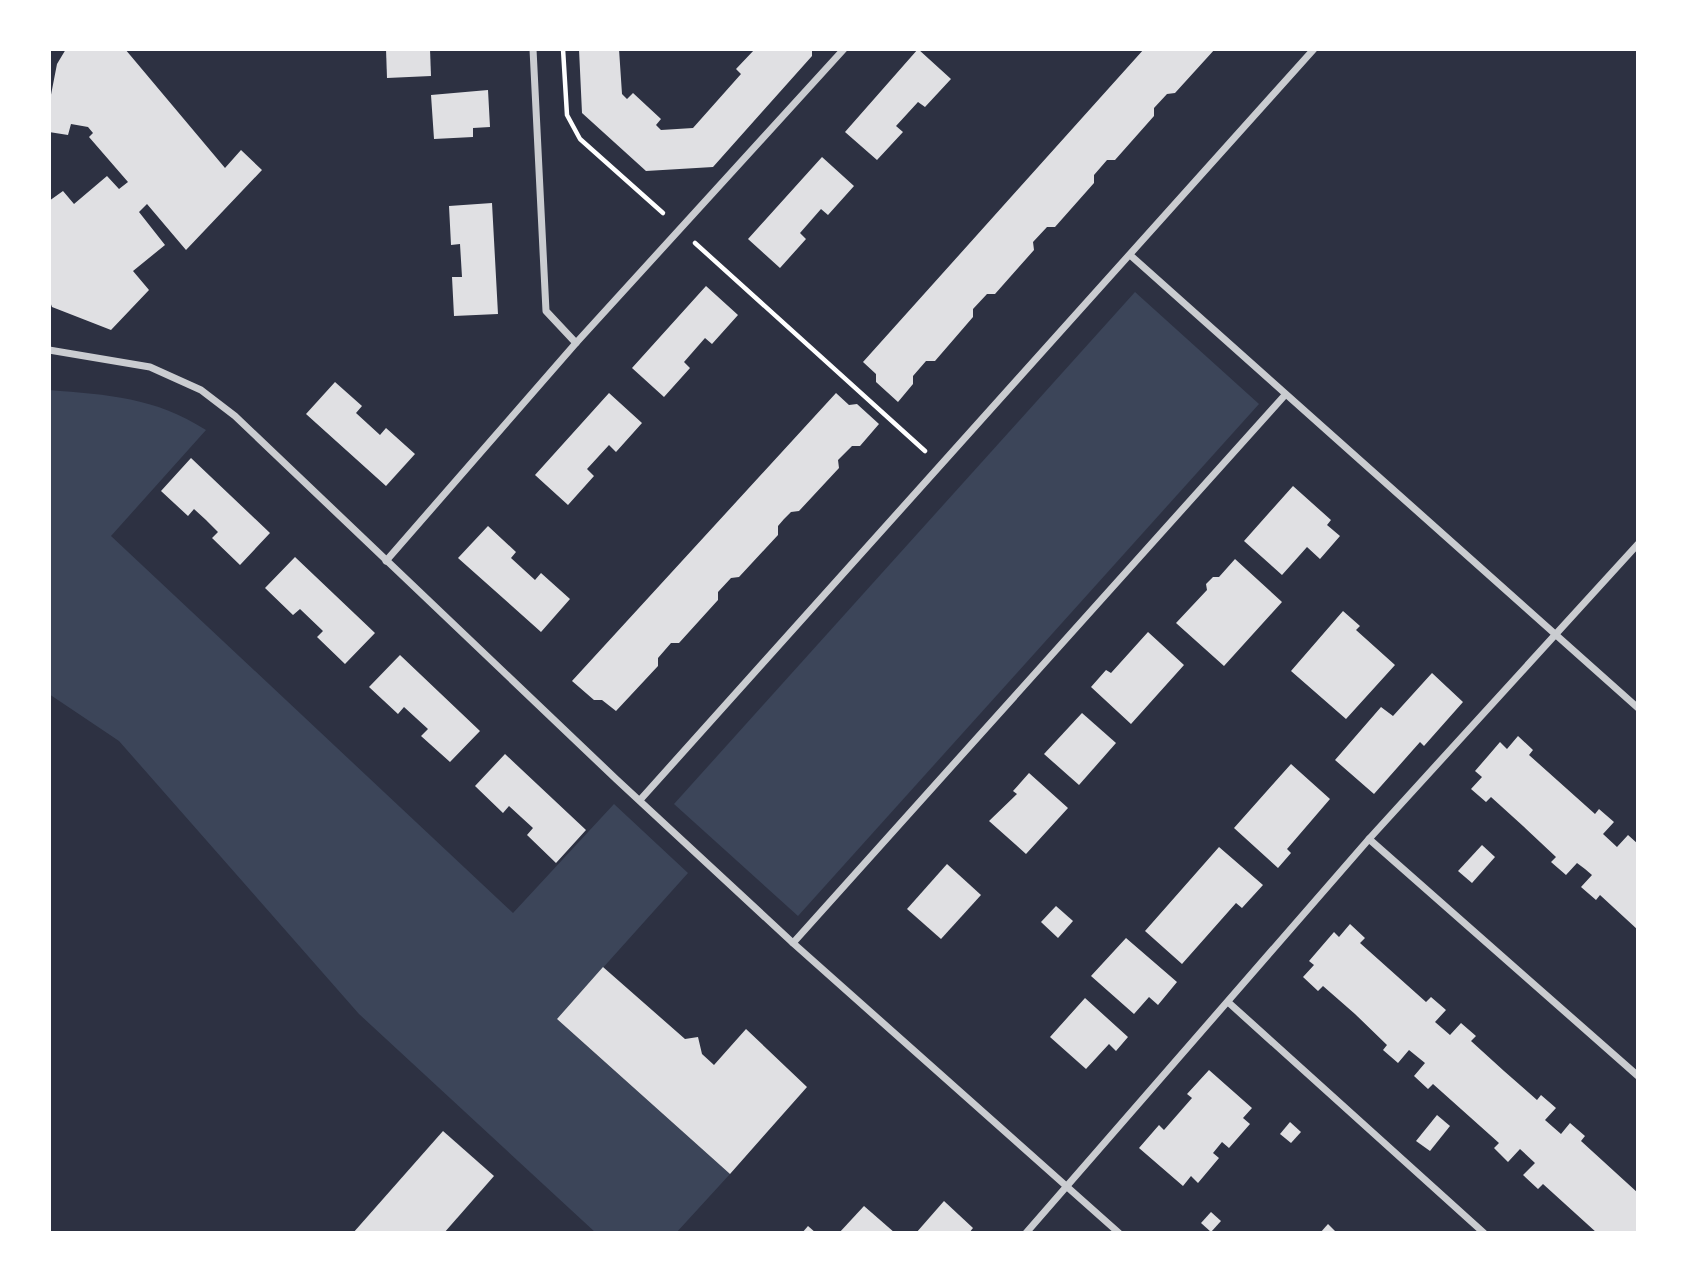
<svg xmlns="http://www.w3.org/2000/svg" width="1687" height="1282" font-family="'PT Sans',sans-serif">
  <rect width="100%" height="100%" fill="#2d3142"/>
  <g fill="#3c4559">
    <path d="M1135 292 1259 404 798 916 674 804Z"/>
    <path d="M49 390C109 395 154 397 206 430L111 536 513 913 614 804 688 873 557 1019 730 1174 676 1233H596L359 1014 119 741 49 694Z"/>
  </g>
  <g fill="#e0e0e3">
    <path d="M66 49H125L225 168 241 150 262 170 186 250 147 204 139 212 165 245 133 271 149 290 111 330 52 307 49 299V201L63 191 74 204 107 176 119 189 128 182 89 137 93 133 88 127 71 124 68 135 49 132V105L57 64Z"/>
    <path d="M386 49H430L431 76 387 78Z"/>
    <path d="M579 49H619L622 94 627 99 633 93 661 119 656 125 661 130 693 128 741 74 736 69 755 49H812V56L713 167 646 171 582 113Z"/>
    <path d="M918 49 951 79 925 107 918 102 896 126 903 132 877 160 845 132Z"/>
    <path d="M1144 49H1215L1175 93 1167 94 1154 108V116L1115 160H1107L1094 175V183L1055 227H1047L1033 242 1034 250 995 294H987L973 309V317L935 361H926L913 376V384L898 402 876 382V374L863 362Z"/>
    <path d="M488 90 490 127 473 128V137L434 139 431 95Z"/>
    <path d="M822 157 854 186 828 215 821 209 800 233 806 239 780 268 748 239Z"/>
    <path d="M492 203 498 314 454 316 452 277H462L460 244 451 245 449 206Z"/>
    <path d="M706 286 738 315 712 344 705 338 684 362 690 368 664 397 632 368Z"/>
    <path d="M335 382 362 406 356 413 380 435 386 428 415 454 386 486 306 414Z"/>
    <path d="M609 393 642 423 616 452 609 445 587 469 594 476 568 505 535 475Z"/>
    <path d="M836 393 849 405 857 404 879 424 860 446H852L838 460 839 468 799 511 791 512 784 519 778 526V535L739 577 731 578 718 592V600L679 643H671L658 658V666L616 711 602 700H594L572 681Z"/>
    <path d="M191 458 270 533 240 565 212 538 218 532 206 520 194 509 188 516 161 491Z"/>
    <path d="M1293 486 1331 520 1327 525 1340 536 1320 559 1307 547 1282 575 1244 541Z"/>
    <path d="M488 526 516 552 511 558 535 580 541 573 570 599 541 632 458 558Z"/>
    <path d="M295 557 375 633 345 664 317 637 323 631 300 609 293 615 265 588Z"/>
    <path d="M1235 559 1282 602 1224 666 1176 623 1207 590 1206 584 1213 577H1219Z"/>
    <path d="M1343 611 1360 626 1356 630 1395 665 1346 719 1291 671Z"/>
    <path d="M1148 632 1184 665 1131 724 1091 687 1106 670 1111 673Z"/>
    <path d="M400 655 480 731 450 762 421 736 428 729 404 707 398 714 369 687Z"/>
    <path d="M1432 673 1463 702 1424 746 1420 742 1374 794 1335 760 1381 707 1393 716Z"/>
    <path d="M1082 713 1116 743 1079 785 1044 754Z"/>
    <path d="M1518 736 1533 750 1529 755 1595 814 1599 809 1614 822 1603 834 1617 847 1628 835 1638 844V930L1600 895 1596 900 1581 887 1592 875 1585 869 1577 863 1566 875 1551 862 1556 857 1523 826 1491 797 1486 802 1471 789 1482 777 1475 771 1488 756 1500 742 1507 749Z"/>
    <path d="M505 754 586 830 556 863 527 835 533 828 509 806 503 813 475 786Z"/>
    <path d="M1291 764 1330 799 1287 849 1291 853 1278 868 1234 828Z"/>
    <path d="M1029 773 1068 808 1026 854 989 821 1017 794 1013 791Z"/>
    <path d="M1482 845 1495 857 1472 883 1458 871Z"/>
    <path d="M1219 847 1263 885 1242 908 1236 903 1182 964 1145 931Z"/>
    <path d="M947 864 981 895 941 939 907 909Z"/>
    <path d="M1056 906 1073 921 1058 938 1041 922Z"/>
    <path d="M1350 924 1365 938 1360 943 1426 1002 1431 997 1446 1010 1435 1022 1450 1035 1461 1023 1476 1036 1471 1041 1504 1071 1537 1100 1541 1095 1556 1108 1545 1120 1561 1134 1570 1123 1585 1136 1581 1141 1638 1193V1233H1597L1543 1184 1538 1189 1523 1175 1535 1163 1520 1149 1508 1162 1494 1148 1499 1143 1433 1084 1428 1089 1414 1076 1425 1063 1409 1050 1398 1063 1383 1050 1387 1045 1355 1014 1323 986 1318 991 1303 977 1314 965 1309 961 1334 932 1339 937Z"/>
    <path d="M1126 938 1177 982 1158 1005 1149 997 1134 1014 1091 976Z"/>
    <path d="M603 967 685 1039 698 1037 702 1054 714 1065 746 1029 807 1087 730 1174 557 1019Z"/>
    <path d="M1085 998 1128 1037 1116 1051 1109 1044 1086 1069 1050 1037Z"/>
    <path d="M1209 1070 1252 1108 1243 1118 1250 1124 1229 1148 1222 1142 1213 1153 1219 1158 1198 1183 1191 1176 1183 1186 1139 1148 1159 1125 1164 1130 1192 1098 1187 1094Z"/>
    <path d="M1437 1115 1450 1126 1430 1151 1416 1141Z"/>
    <path d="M1290 1122 1301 1132 1291 1143 1280 1134Z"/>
    <path d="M443 1131 494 1176 444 1233H353Z"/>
    <path d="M944 1201 973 1228 969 1233H916Z"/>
    <path d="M864 1206 895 1233H839Z"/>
    <path d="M1211 1212 1221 1221 1211 1232 1201 1223Z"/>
    <path d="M1328 1224 1337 1233H1320Z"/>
    <path d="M808 1226 816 1233H802Z"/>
  </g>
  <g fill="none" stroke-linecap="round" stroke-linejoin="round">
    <g stroke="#fff" stroke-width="4.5">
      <path d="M563 49 567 115 580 139 663 213"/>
      <path d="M695 243 925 451"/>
    </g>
    <g stroke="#caccd0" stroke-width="7">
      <path d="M533 49 546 311 576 343"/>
      <path d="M1130 255 1638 708"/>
      <path d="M49 350 150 367 201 390 235 416 616 779 793 943 1119 1233"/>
      <path d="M386 561 576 343 844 49"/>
      <path d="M640 800 1314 49"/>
      <path d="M1369 839 1638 1076"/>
      <path d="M793 943 1285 395"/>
      <path d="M1228 1002 1484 1233"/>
      <path d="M1026 1233 1369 839 1638 544"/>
    </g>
  </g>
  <rect width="1687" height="1282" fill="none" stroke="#ffffff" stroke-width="102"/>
</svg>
